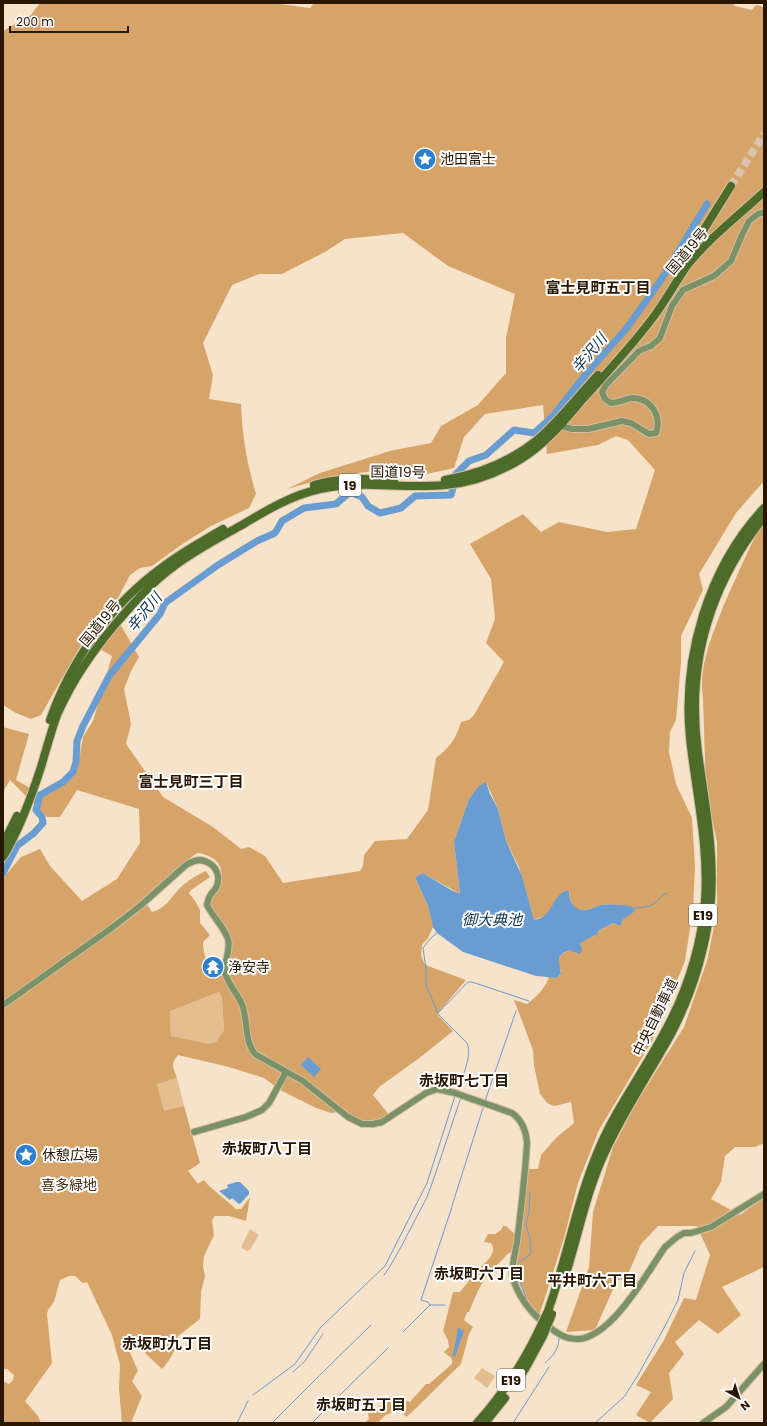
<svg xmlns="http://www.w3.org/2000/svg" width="767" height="1426" font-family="Poppins,'Noto Sans JP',sans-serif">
  <rect width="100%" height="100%" fill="#f7e2ca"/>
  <g fill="#e4bd90">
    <path d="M219 992 222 998 224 1030 216 1042 209 1044 171 1037 170 1011Z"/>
    <path d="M177 1078 184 1106 164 1112 157 1084Z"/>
    <path d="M250 1229 259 1235 250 1250 247 1251 241 1247Z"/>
    <path d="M482 1368 495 1376 487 1388 474 1378Z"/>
  </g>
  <g fill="#d6a468" fill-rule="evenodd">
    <path d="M40 3H273L310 8 314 3H732L735 6 752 10 756 5 764 7V481L736 513 699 574 703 590 681 636V662L676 720 670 732 669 752 676 784 692 818 695 866 693 909 685 961 652 1041 599 1130 578 1183 564 1238 539 1316 531 1307 526 1299 516 1273 527 1169H538L541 1155 557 1137 574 1123 571 1102 554 1106 547 1103 540 1094 534 1065 533 1050 514 1000 527 1004C536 997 547 987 549 976L557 978 559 976 561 971C552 954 569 950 581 946L580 943C584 940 590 936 595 936 599 929 607 926 615 923L619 926 621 925 622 905C615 905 609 904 602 905 598 905 594 908 590 909 574 913 569 904 569 890L547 915 534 920 519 867 506 841 498 809 486 782 469 799 454 842 460 894 423 873 415 877 428 906 433 927 428 938 422 945 421 955 424 963 428 966 466 980 437 1014 453 1031 418 1059 379 1087 373 1095 390 1116C371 1127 360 1122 344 1111L331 1113 316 1108 282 1091 264 1078 229 1067 178 1055C170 1065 173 1067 177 1078L157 1084 164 1111 184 1106 200 1163 188 1171 198 1184 204 1180 208 1185 236 1209H241L250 1197 246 1221 229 1216H215L212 1220 214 1235 204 1256 203 1266 205 1276 201 1292 200 1319 178 1336C176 1350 171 1359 162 1369L146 1354 137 1342 129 1350 138 1371 132 1381 142 1396 131 1423H122L119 1388 120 1365 112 1335 87 1282 83 1283 75 1276H69L60 1280 54 1302 48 1310 47 1314 52 1363 25 1401 38 1416 41 1423H3V1381L9 1384 13 1380 14 1375 7 1369H3V878L21 857 40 849 50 866 82 901 117 879 140 843 139 809 77 790 60 817H47L10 780 3 792V727L29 734 16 780 44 796 66 783 74 776 78 766 83 737 93 721 112 656 84 640 41 715 31 719 16 713 3 705V31L31 15ZM403 233 448 266 515 294 506 338V373L478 405 441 426 431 443 390 451 320 473 287 489 334 476 382 470 422 475 454 468 464 437 485 414 543 405 547 454 598 445 616 436 628 440 655 470 636 529 607 532 559 522 541 532 523 514 470 544 491 579 495 619 486 643 504 662 474 715 469 720 461 722C455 740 451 746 436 758L428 810 407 839 375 841 364 855 363 866 360 871 283 883 265 856 249 847 241 849 213 827 163 797 126 744 131 724 124 689 131 671 139 657 111 608 118 598 130 575 140 568 152 566 181 545 211 526 249 508 256 494C247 464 242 435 241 404L209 399 213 375 203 343 232 285 259 274H282L325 252 345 239ZM197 853C213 855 226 864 220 882 217 890 211 896 210 905L231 945 229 967 222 970 209 971C207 961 203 952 203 942L210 935 200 923V910L196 902 189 893 191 890 210 877 206 871C197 875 187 881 180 888 169 899 168 907 152 912L143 898 185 862ZM219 992 222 998 224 1030 216 1042 209 1044 171 1036 170 1011Z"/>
    <path d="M764 519V1143L755 1147H735L725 1156 721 1182 711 1199 740 1215 764 1198V1267L722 1287 741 1315 718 1334 699 1320 675 1342 684 1354 669 1373 673 1399 650 1423 636 1415 651 1392 636 1385 664 1340 684 1298 696 1300 710 1255 697 1226H658L641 1244 626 1279 617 1280 595 1330 566 1332 589 1267 593 1212 613 1147 638 1100 684 1027 707 961 717 912V842L706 790 703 698C698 667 712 636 723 607 736 577 749 548 764 519Z"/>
    <path d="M503 1226H506L515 1234 513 1252C507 1253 506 1256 501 1261 482 1279 479 1288 469 1312H467L464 1320 473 1327 469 1334 461 1364 411 1413 406 1417 400 1409 386 1415 377 1423H364L369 1419 368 1413 380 1406 389 1396H395L396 1398 410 1402 426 1384H429L452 1364C453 1355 448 1357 444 1352L449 1347 448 1340 443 1331 453 1292H460C463 1288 466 1285 468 1282 470 1280 470 1277 471 1276 478 1268 500 1255 491 1243L484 1242 488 1234H495L501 1230Z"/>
  </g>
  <g fill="#699dd2">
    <path d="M486 782 490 794 498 809 506 841 522 876 534 920C555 917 551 893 569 890 568 904 576 913 590 909 594 908 598 905 602 905 612 904 622 905 631 906L635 911 622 920 621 925 619 926 615 923C609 925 601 928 597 933L598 935 593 936 580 943 582 950 580 954 569 950C555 956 559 962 561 973L557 978 536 976 463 952 437 933 433 927 428 906 415 877 423 873 451 890 460 894 454 842 469 799 479 786Z"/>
    <path d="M308 1057 321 1069 314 1077 301 1065Z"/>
    <path d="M236 1182H240L249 1191V1194L241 1203 239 1204 232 1198 230 1200 219 1191 228 1188 227 1185Z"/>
    <path d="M458 1328 464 1331 455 1357 453 1356Z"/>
  </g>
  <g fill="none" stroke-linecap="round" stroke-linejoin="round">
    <g stroke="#699dd2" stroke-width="1">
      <path d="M633 908C641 908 652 907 657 901 661 897 662 895 667 893"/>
      <path d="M438 932 430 939 423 948 426 969V984L438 1014 467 1043C473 1056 461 1079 457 1092"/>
      <path d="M438 1013 468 982H472L529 1001"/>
      <path d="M485 1101 516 1011"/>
      <path d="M452 1206 483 1108"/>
      <path d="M384 1275 389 1268 401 1247 427 1197 434 1178 460 1100 462 1099 484 1107"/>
      <path d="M527 1300 516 1273V1264L531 1254 530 1239 526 1224 529 1212 530 1193"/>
      <path d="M430 1305 428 1302 421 1300 452 1207"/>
      <path d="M534 1319 538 1323"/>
      <path d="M403 1332 430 1305H445"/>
      <path d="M305 1361 323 1334"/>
      <path d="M545 1363C553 1356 559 1349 559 1338L549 1331"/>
      <path d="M293 1372 305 1361"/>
      <path d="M320 1375 371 1325"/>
      <path d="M253 1395 295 1364 321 1327 385 1266 427 1183 455 1096"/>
      <path d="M340 1395 388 1348"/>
      <path d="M237 1423 248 1401"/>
      <path d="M243 1423V1422"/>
      <path d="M272 1423 319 1376"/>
      <path d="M312 1423 339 1396"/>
      <path d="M513 1423 549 1367"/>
      <path d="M595 1423 624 1397 638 1375 665 1326 678 1300 684 1273 695 1251"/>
    </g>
    <g stroke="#699dd2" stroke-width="7">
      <path d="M456 474 469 461 486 455 514 430 534 433 553 416 587 373 626 329 661 280 707 204"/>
      <path d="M3 873 17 846 34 833 43 823 42 817 36 810 40 795 63 782 73 772 76 762 77 741 83 726 109 676 160 614 165 603 218 565 257 541 275 533 282 521 304 508 336 504 350 492 362 497 368 506 380 513 401 508 415 496 451 495 453 488"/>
    </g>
    <path stroke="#d8c3ac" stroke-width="8" stroke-dasharray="8 4" stroke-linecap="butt" d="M731 186 764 134"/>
    <g stroke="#d2bda6" stroke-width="8">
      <g id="secondary">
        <path d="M557 425 572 429H588L622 421 631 423 649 434 656 433C662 416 651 398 632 398 625 399 618 403 611 403L605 399 602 392 606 385 639 351 651 346 660 338 672 306 683 290 714 276 731 261 742 235 749 221 758 214 764 212"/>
        <path d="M3 1005 113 927 140 906 186 865C193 861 199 858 207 862 217 866 221 878 216 888 214 891 211 893 210 896 208 899 208 902 207 905 213 917 224 927 228 939 231 950 224 962 225 972 227 983 236 992 241 1002 249 1019 243 1039 255 1054L303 1081 348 1117 362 1124H373L382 1122 426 1093 437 1089 455 1093 512 1113C522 1120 526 1130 527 1143 525 1176 521 1210 517 1242 516 1248 511 1271 512 1275 518 1297 530 1313 548 1326 556 1333 567 1340 578 1339 612 1337 647 1273 665 1247L677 1237 684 1233H691L711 1227 764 1194"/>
        <path d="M194 1132 246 1117 262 1110 269 1103 286 1072"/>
        <path d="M703 1423 726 1407 764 1364"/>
      </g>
    </g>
    <g stroke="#d2bda6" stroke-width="10">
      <g id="highway">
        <path d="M678 271 731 186"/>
        <path d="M445 480C479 474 510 462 537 440 559 421 578 396 598 375"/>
        <path d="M314 485C341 477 367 479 394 480"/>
        <path d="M50 720C71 660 111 604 164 566 182 552 203 541 223 529"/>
        <path d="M3 844 17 816"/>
        <path d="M3 857C20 829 31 798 41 767 46 750 51 732 57 715 74 676 98 643 126 612 140 596 155 580 173 567 194 551 219 538 242 525 267 510 292 495 320 489 361 480 403 489 445 485 472 483 498 473 521 459 546 444 564 421 583 399 608 371 635 343 657 312 667 298 676 282 686 267 707 240 739 215 764 192"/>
        <path d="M564 1280C578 1237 586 1192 605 1152 624 1111 649 1074 671 1034 691 996 704 954 710 911 716 857 705 805 698 753 686 664 709 586 764 517"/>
        <path d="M548 1311C567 1259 576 1203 598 1151 615 1110 642 1074 663 1035 686 994 701 947 705 901 709 846 696 793 690 738 682 657 708 568 764 508"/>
        <path d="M514 1385 525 1369 543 1336"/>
        <path d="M477 1423C502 1395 522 1365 538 1332"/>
        <path d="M485 1423 505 1398"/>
      </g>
    </g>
    <use href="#secondary" stroke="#7b9266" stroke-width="6"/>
    <use href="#highway" stroke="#4d6c2a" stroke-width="8"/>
    <g stroke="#d2bda6" stroke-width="10" stroke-linecap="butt">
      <g id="highway-bridge">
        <path d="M538 1332 547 1313"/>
        <path d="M543 1336 552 1314"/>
      </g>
    </g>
    <use href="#highway-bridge" stroke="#4d6c2a" stroke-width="8"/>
  </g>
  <defs>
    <g id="sight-disc" transform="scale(1.15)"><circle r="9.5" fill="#2b7fce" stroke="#fff"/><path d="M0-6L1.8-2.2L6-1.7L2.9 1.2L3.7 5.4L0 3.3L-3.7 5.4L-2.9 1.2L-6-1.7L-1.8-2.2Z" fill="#fff"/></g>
    <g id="temple-disc" transform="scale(1.15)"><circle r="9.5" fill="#2b7fce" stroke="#fff"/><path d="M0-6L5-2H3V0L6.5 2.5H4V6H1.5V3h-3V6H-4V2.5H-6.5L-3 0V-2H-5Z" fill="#fff"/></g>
  </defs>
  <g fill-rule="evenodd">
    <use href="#sight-disc" x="425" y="159"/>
    <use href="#temple-disc" x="213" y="967"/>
    <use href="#sight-disc" x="26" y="1155"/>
  </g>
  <g text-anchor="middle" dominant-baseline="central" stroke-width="4" stroke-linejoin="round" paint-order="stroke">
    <g fill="#fff" stroke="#695c4c" stroke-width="1">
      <rect x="339" y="474" width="22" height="22" rx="3"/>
      <rect x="689" y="904" width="28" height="22" rx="3"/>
      <rect x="497" y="1369" width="28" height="22" rx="3"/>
    </g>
    <g font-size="13" font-weight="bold" fill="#291600">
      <text x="350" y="485">19</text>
      <text x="703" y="915">E19</text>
      <text x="511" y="1380">E19</text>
    </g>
    <g font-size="14" fill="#291600" stroke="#fff" text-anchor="start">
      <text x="440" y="159">池田富士</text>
      <text x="228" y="967">浄安寺</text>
      <text x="42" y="1155">休憩広場</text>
    </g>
    <g font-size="14" fill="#291600" stroke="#fff">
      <text transform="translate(687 251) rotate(-50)">国道19号</text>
      <text transform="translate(398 472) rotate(1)">国道19号</text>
      <text transform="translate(100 623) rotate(-51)">国道19号</text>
      <text transform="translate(655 1017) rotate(-64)">中央自動車道</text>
    </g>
    <g font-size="14" fill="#402b10" stroke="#fff">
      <text x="69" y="1185">喜多緑地</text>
    </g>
    <g font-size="15" font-weight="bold" fill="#291600" stroke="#fff">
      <text x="598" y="287">富士見町五丁目</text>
      <text x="191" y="781">富士見町三丁目</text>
      <text x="464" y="1080">赤坂町七丁目</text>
      <text x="267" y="1148">赤坂町八丁目</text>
      <text x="479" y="1273">赤坂町六丁目</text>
      <text x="592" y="1280">平井町六丁目</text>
      <text x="167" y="1343">赤坂町九丁目</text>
      <text x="361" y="1404">赤坂町五丁目</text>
    </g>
    <g font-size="15" font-style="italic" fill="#0b3154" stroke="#fff">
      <text transform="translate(589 353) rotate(-50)">辛沢川</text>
      <text transform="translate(144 612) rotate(-51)">辛沢川</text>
      <text x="492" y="919">御大典池</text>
    </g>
  </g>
  <rect width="767" height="1426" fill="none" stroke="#291600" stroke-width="8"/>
  <g transform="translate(739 1398) rotate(141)" stroke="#ffffff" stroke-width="3" paint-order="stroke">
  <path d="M0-3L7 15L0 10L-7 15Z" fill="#291600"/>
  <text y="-6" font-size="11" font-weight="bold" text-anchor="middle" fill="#291600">N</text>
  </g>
  <path d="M10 26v6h118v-6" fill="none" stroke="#291600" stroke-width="2"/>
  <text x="16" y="26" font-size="12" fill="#291600" stroke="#ffffff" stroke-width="3" paint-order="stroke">200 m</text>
</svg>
